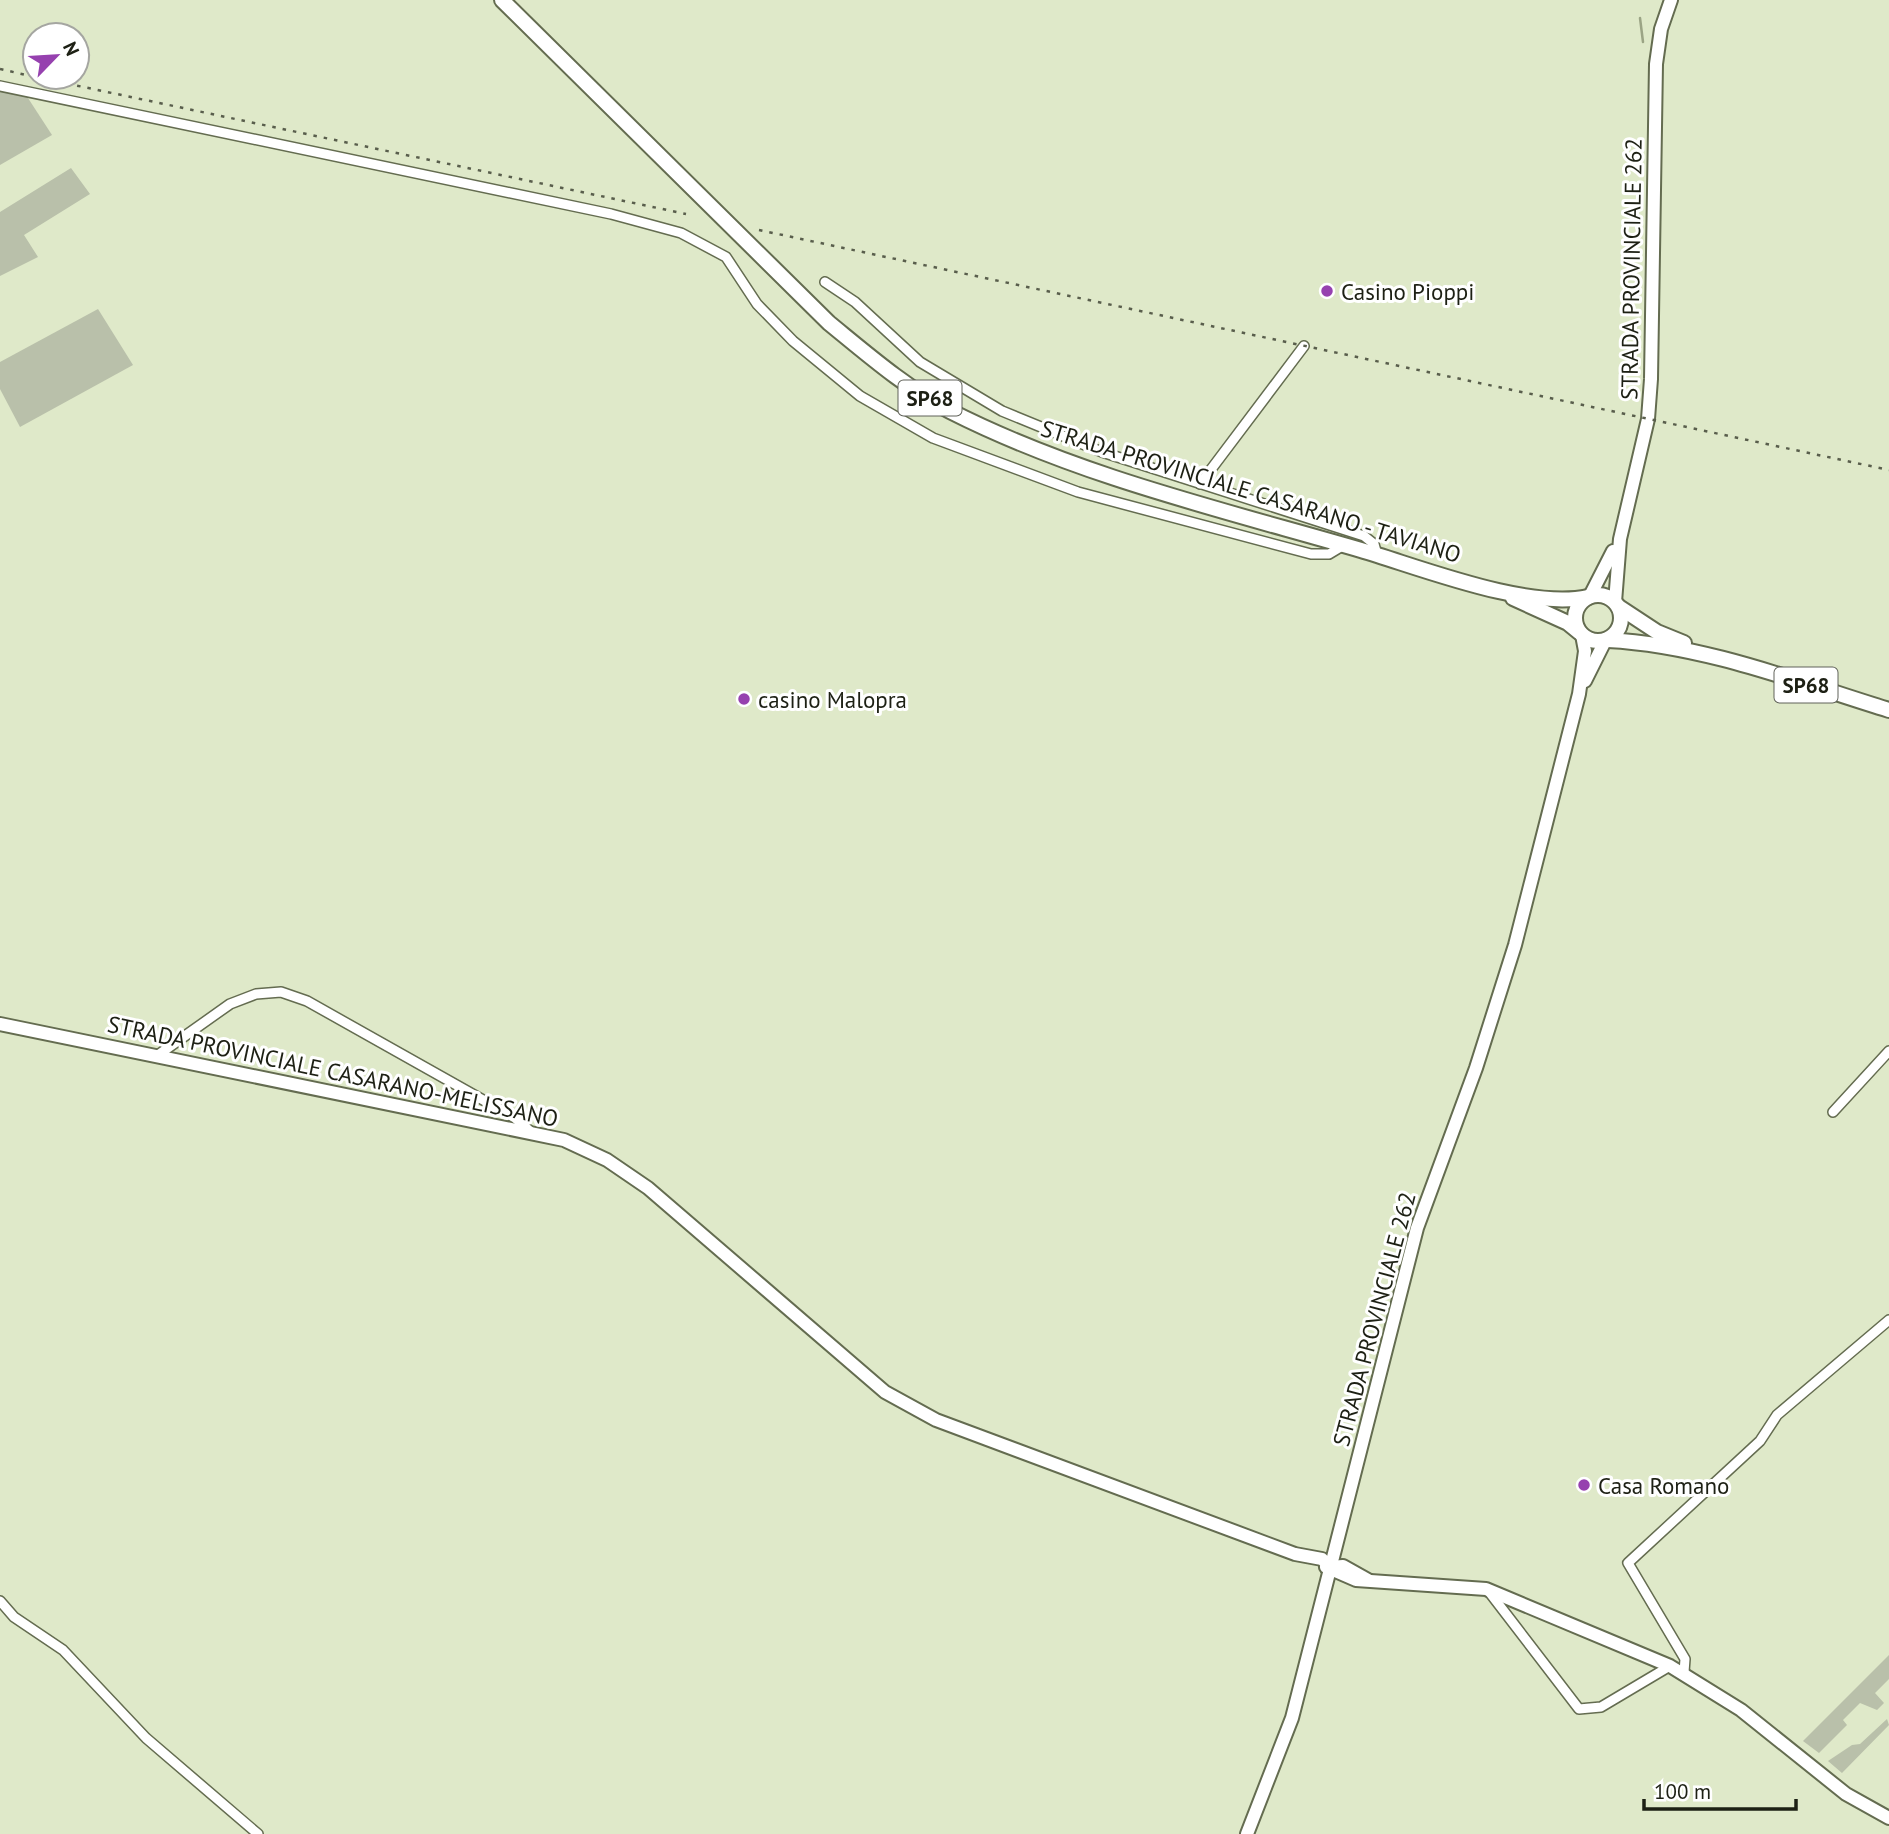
<svg xmlns="http://www.w3.org/2000/svg" width="1889" height="1834" font-family="'PT Sans',sans-serif">
  <rect width="100%" height="100%" fill="#dfe9c9"/>
  <g fill="#b9c0aa">
    <path d="M0 89 26 95 52 135 0 165Z"/>
    <path d="M71 168 90 194 24 235 38 257 0 276V212Z"/>
    <path d="M98 309 133 365 20 427 0 389V362Z"/>
    <path d="M1889 1655V1679L1875 1693 1884 1703 1877 1710 1860 1703 1843 1720 1847 1725 1819 1753 1803 1741Z"/>
    <path d="M1887 1719 1889 1725 1842 1773 1828 1761 1852 1745 1860 1744Z"/>
  </g>
  <g fill="none" stroke-linecap="round" stroke-linejoin="round">
    <path stroke="#9ba485" stroke-width="2.5" d="M1640 18 1643 42"/>
    <g stroke="#646c50" stroke-width="12">
      <g id="street">
        <path d="M0 86 611 214 681 233 726 257 757 304 793 341 860 396 933 438 1078 492 1311 554H1329L1344 545"/>
        <path d="M825 282 855 302 920 362 1002 411 1102 452 1364 536 1374 544 1377 555"/>
        <path d="M1200 484 1304 346"/>
        <path d="M158 1055 230 1004 256 994 281 992 307 1001 515 1118 531 1132"/>
        <path d="M1833 1112 1889 1051"/>
        <path d="M1490 1593 1579 1709 1601 1707 1670 1666"/>
        <path d="M0 1601 14 1617 63 1650 146 1738 258 1834"/>
        <path d="M1684 1672 1685 1659 1628 1563 1760 1441 1777 1415 1889 1320"/>
      </g>
    </g>
    <g stroke="#646c50" stroke-width="16">
      <g id="secondary">
        <path d="M1590 596 1613 551"/>
        <path d="M1615 602 1620 539 1648 419 1651 379 1656 64 1661 29 1671 0"/>
        <path d="M1585 681 1605 641"/>
        <path d="M0 1024 564 1140 607 1160 648 1188 885 1392 936 1420 1295 1554 1322 1559 1330 1567 1343 1566 1368 1580"/>
        <path d="M1326 1567 1356 1580 1486 1589 1670 1666 1741 1710 1846 1794 1889 1818"/>
        <path d="M1247 1834 1292 1718 1417 1228 1476 1068 1515 945 1579 694 1585 651 1582 635"/>
      </g>
    </g>
    <g stroke="#646c50" stroke-width="18">
      <g id="primary">
        <path d="M502 0 829 323C867 354 906 388 950 411 1078 476 1223 510 1361 550 1422 568 1527 610 1588 597"/>
        <circle cx="1598" cy="618" r="23"/>
        <path d="M1513 598 1568 623 1579 632"/>
        <path d="M1619 607 1657 632 1684 643"/>
        <path d="M1608 640C1704 645 1798 682 1889 710"/>
      </g>
    </g>
    <use href="#street" stroke="#fff" stroke-width="9"/>
    <use href="#secondary" stroke="#fff" stroke-width="12"/>
    <use href="#primary" stroke="#fff" stroke-width="14"/>
    <g stroke="#595e4c" stroke-width="2.5" stroke-dasharray="3.5 7" stroke-linecap="butt">
      <path d="M0 69 35 77"/>
      <path d="M36 77 686 214"/>
      <path d="M759 230 1889 470"/>
    </g>
  </g>
  <g fill="#9641af" stroke="#fff" stroke-width="2.5">
    <circle cx="1327" cy="291" r="7"/>
    <circle cx="744" cy="699" r="7"/>
    <circle cx="1584" cy="1485" r="7"/>
  </g>
  <g text-anchor="middle" dominant-baseline="central" stroke-width="6" stroke-linejoin="round" paint-order="stroke">
    <g fill="#fff" stroke="#61635a" stroke-width="2">
      <rect x="898.5" y="380.5" width="63" height="35" rx="5"/>
      <rect x="1774.5" y="667.5" width="63" height="35" rx="5"/>
    </g>
    <g font-size="21" font-weight="bold" fill="#1d2014">
      <text x="930" y="398">SP68</text>
      <text x="1806" y="685">SP68</text>
    </g>
    <g font-size="23" fill="#1d2014" stroke="#fff">
      <text transform="translate(1631 269) rotate(-89)">STRADA PROVINCIALE 262</text>
      <text transform="translate(1251 491) rotate(17)">STRADA PROVINCIALE CASARANO - TAVIANO</text>
      <text transform="translate(333 1071) rotate(12)">STRADA PROVINCIALE CASARANO-MELISSANO</text>
      <text transform="translate(1374 1319) rotate(-75)">STRADA PROVINCIALE 262</text>
    </g>
    <g font-size="23" fill="#1d2014" stroke="#fff" text-anchor="start">
      <text x="1341" y="291">Casino Pioppi</text>
      <text x="758" y="699">casino Malopra</text>
      <text x="1598" y="1485">Casa Romano</text>
    </g>
  </g>
  <g transform="translate(56 56) rotate(65)"><circle r="33" fill="#ffffff" stroke="#a5a6a1" stroke-width="2"/>
  <path d="M0-5L12 26L0 18L-12 26Z" fill="#9641af"/>
  <text y="-10" font-size="19" font-weight="bold" text-anchor="middle" fill="#1d2014">N</text>
  </g>
  <path d="M1644 1799v10h152v-10" fill="none" stroke="#1d2014" stroke-width="3.5"/>
  <text x="1654" y="1799" font-size="21" fill="#1d2014" stroke="#ffffff" stroke-width="5" paint-order="stroke">100 m</text>
</svg>
